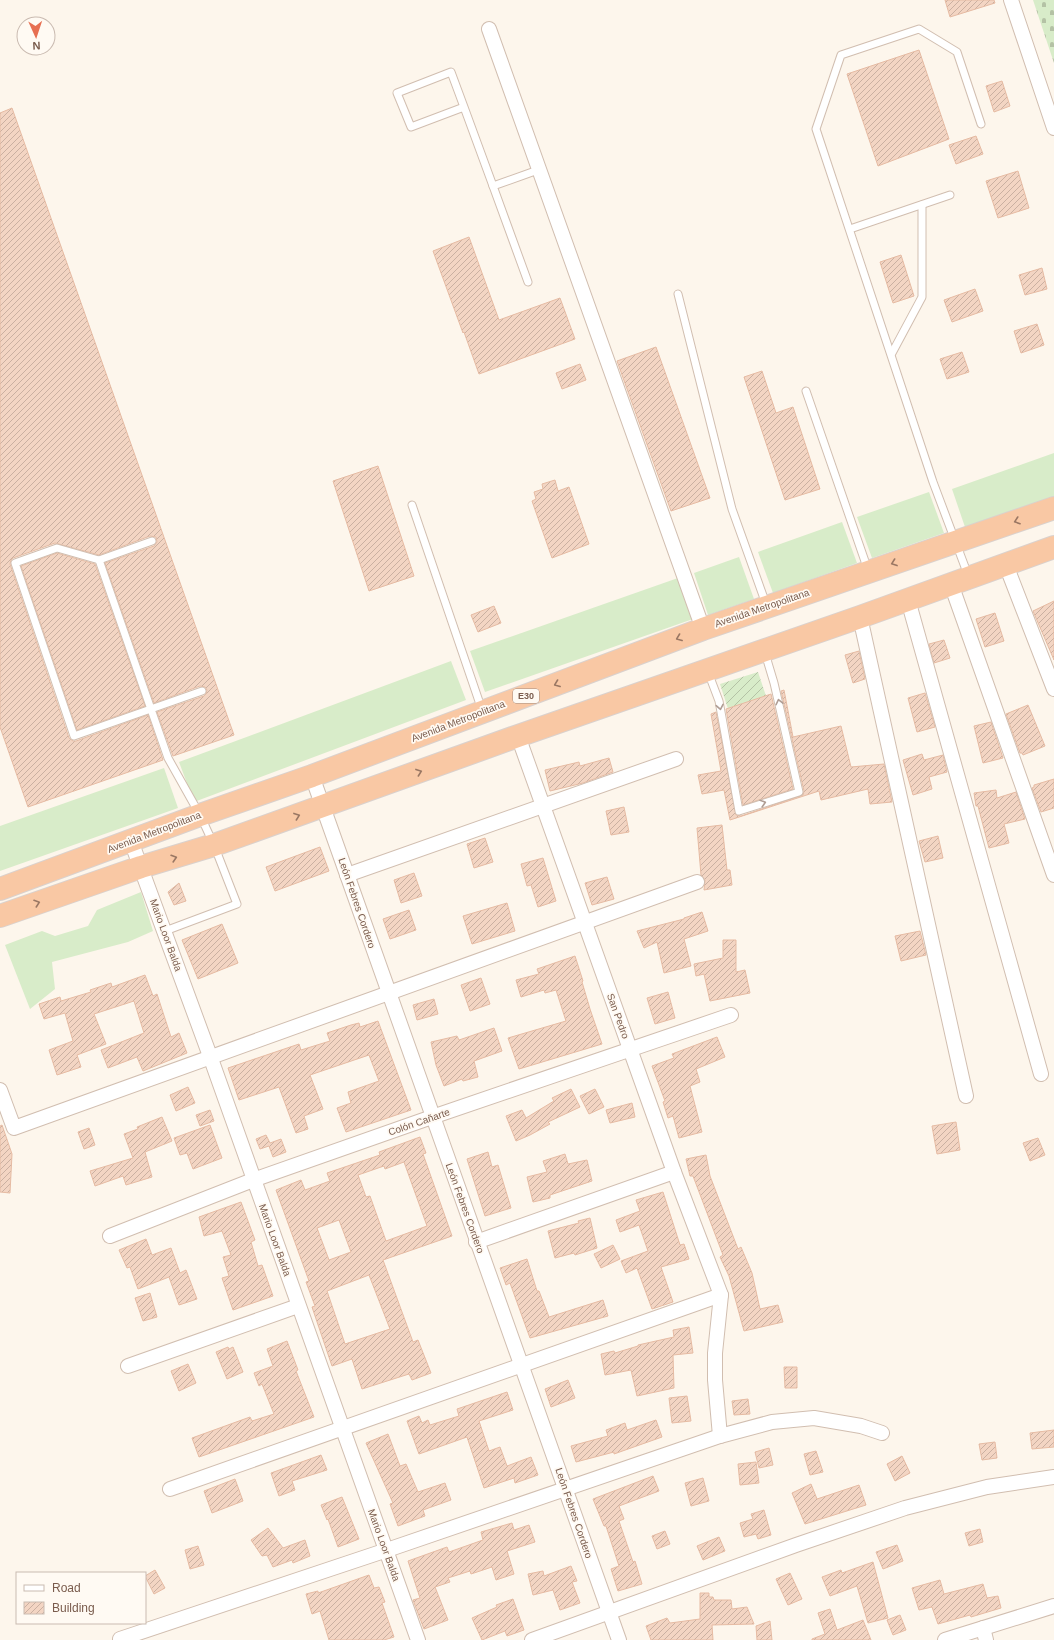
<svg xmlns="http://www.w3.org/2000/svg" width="1054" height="1640" font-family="Helvetica,sans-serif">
  <defs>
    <pattern id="cemetery-stones" width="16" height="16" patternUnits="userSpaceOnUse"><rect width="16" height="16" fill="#d8ecc9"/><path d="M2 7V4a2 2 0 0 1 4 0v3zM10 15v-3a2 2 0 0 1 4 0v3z" fill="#b4c2a5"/></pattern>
    <pattern id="garden-furrows" width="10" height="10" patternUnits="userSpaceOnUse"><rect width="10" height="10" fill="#d8ecc9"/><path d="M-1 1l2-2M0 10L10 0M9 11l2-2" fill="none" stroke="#b4c2a5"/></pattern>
    <pattern id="building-hatch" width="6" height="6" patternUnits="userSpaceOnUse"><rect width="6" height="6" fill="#f3d5c3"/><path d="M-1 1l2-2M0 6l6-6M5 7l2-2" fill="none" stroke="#cab0a1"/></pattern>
  </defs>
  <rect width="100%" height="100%" fill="#fdf6ec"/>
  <g fill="#d8ecc9">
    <path d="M1054 453V499L966 530 952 489Z"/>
    <path d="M929 492 944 533 872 558 857 517Z"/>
    <path d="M842 522 857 563 773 593 758 552Z"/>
    <path d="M739 557 754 599 708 615 694 573Z"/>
    <path d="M678 578 693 619 485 692 470 651Z"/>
    <path d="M451 661 466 700 194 802 179 762Z"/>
    <path d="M164 768 178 808 0 871V826Z"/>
    <path d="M141 892 153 931 128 942 52 962 55 989 30 1009 5 945 42 931 55 936 88 926 97 910Z"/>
  </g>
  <path fill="url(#cemetery-stones)" d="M1033 0H1054V63Z"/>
  <path fill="url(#garden-furrows)" d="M758 672 766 696 728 709 720 684Z"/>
  <g fill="url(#building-hatch)" stroke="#e6bba3" fill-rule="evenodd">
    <path d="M945 0H994L995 3 950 17Z"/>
    <path d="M919 50 949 139 878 166 847 74Z"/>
    <path d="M1002 81 1010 106 994 112 986 86Z"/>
    <path d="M12 108 234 735 173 756 157 712 204 696 206 694 207 690 205 687 200 686 154 703 105 563 154 546 157 542 156 537 150 536 99 555 55 543 13 558 11 560 10 564 69 738 73 741H76L148 715 163 760 28 807 0 727V113Z"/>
    <path d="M976 136 983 154 956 164 949 145Z"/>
    <path d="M1018 171 1029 208 998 218 986 181Z"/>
    <path d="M469 237 499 320 560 298 575 339 479 374 464 332 463 333 433 251Z"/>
    <path d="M901 255 914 296 893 303 880 262Z"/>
    <path d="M1042 268 1047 289 1025 295 1019 275Z"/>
    <path d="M975 289 983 311 952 322 944 300Z"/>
    <path d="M1037 324 1044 345 1021 353 1014 331Z"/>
    <path d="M656 347 710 498 671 511 617 361Z"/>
    <path d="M962 352 969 372 947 379 940 359Z"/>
    <path d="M580 364 586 380 562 389 556 373Z"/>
    <path d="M762 371 776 413 793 407 820 489 785 500 744 377Z"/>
    <path d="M378 466 414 576 369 591 333 481Z"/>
    <path d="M555 480 558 491 569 487 589 544 552 558 532 501 536 499 534 492 543 489 542 484Z"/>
    <path d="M57 553 95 564 145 706 77 730 21 566Z"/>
    <path d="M1054 601V660L1033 611Z"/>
    <path d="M494 606 501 623 478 632 471 615Z"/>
    <path d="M995 613 1004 641 985 647 976 619Z"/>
    <path d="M944 640 950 658 934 663 929 644Z"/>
    <path d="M859 651 865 679 853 683 845 655Z"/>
    <path d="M784 690 793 737 841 726 851 767 884 764 892 802 870 804 868 789 821 800 819 791 730 820 724 790 702 794 698 775 721 771 711 714 716 712 736 815 741 816 803 795 804 791 781 691Z"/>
    <path d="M925 693 935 727 917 732 908 698Z"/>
    <path d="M771 694 793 789 743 805 726 709Z"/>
    <path d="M1028 705 1045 746 1023 755 1022 753H1020L1006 714Z"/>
    <path d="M991 722 1003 758 983 763 974 726Z"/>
    <path d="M922 754 924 760 943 755 947 772 929 777 932 789 913 795 903 760Z"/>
    <path d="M609 758 613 772 583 783 550 791 545 770 579 762 580 766Z"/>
    <path d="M1054 779V808L1041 812 1032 788 1034 787V785Z"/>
    <path d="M996 790 997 798 1016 792 1025 819 1004 824 1009 843 989 848 978 806H976L974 793Z"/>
    <path d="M624 807 629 832 611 835 606 811Z"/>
    <path d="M722 825 727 870H730L732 885 704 890 705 880 701 875 697 828Z"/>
    <path d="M938 836 943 858 925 862 919 841Z"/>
    <path d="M485 838 493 862 474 868 467 844Z"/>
    <path d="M320 847 329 871 275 891 266 867Z"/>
    <path d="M543 858 556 901 538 907 531 885 527 886 521 864Z"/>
    <path d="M414 873 422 896 401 903 394 880Z"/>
    <path d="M607 877 614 899 592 905 585 883Z"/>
    <path d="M179 883 186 901 174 905 168 892Z"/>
    <path d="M507 903 515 931 472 944 463 916Z"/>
    <path d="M409 910 416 930 390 939 383 919Z"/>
    <path d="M702 912 708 931 684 939 691 966 664 973 657 942 644 948 637 931 684 919V918Z"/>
    <path d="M222 924 238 963 198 979 182 940Z"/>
    <path d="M920 931 926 955 901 961 895 936Z"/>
    <path d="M723 940H736V972L745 970 750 993 710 1001 704 974 696 976 694 964 723 958Z"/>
    <path d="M575 956 583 981 582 982 590 1009 602 1044 519 1069 508 1038 566 1021 556 990 545 993 544 990 521 997 516 980 539 974 537 969Z"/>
    <path d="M145 975 153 996 157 994 171 1037 179 1033 187 1053 143 1071 137 1057 108 1068 101 1050 144 1033 134 1001 94 1014 106 1044 77 1055 81 1067 57 1075 49 1050 73 1041 65 1013 44 1019 39 1004 60 997 61 1001 91 992 90 990 111 983 112 987Z"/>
    <path d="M481 978 490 1004 470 1011 461 985Z"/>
    <path d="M668 992 675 1018 655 1024 647 998Z"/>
    <path d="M434 999 438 1014 417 1020 413 1005Z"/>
    <path d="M378 1021 411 1110 346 1132 337 1108 351 1103 348 1092 379 1081 369 1055 310 1075 323 1109 304 1116 308 1129 296 1133 279 1087 239 1100 228 1068 299 1044 301 1050 330 1041 327 1033 351 1025 359 1023 360 1027Z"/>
    <path d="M494 1028 502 1051 474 1061 478 1077 463 1081 462 1079 444 1086 436 1065 431 1042 457 1036 459 1040Z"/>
    <path d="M717 1037 725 1057 696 1069 700 1082 690 1086 702 1132 679 1138 673 1116 668 1118 663 1102 665 1101 652 1066 674 1058 672 1054Z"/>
    <path d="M188 1087 195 1103 176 1111 170 1095Z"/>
    <path d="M571 1089 580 1107 548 1122 550 1124 530 1135 516 1141 506 1116 522 1110 526 1118 554 1101 552 1098Z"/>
    <path d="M595 1089 604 1107 589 1114 580 1096Z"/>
    <path d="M632 1103 635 1117 610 1123 606 1110Z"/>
    <path d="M210 1110 214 1121 200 1126 196 1115Z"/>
    <path d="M162 1117 172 1141 145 1152 152 1177 126 1185 123 1176 95 1186 90 1171 133 1158 124 1134 138 1129 137 1127Z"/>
    <path d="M956 1122 960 1150 937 1154 932 1126Z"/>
    <path d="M2 1125 12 1154 10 1193 0 1192V1126Z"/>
    <path d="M210 1125 222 1158 193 1169 187 1153 180 1155 174 1138Z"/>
    <path d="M89 1128 95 1145 84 1149 78 1132Z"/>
    <path d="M266 1135 270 1143 281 1139 286 1152 273 1157 269 1146 260 1149 256 1139Z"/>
    <path d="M420 1137 426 1153 423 1154 452 1236 383 1260 413 1342 418 1340 431 1373 412 1380 409 1374 362 1389 352 1359 332 1366 312 1307 315 1306 306 1282 309 1281 276 1190 301 1180 305 1190 330 1181 327 1173 380 1155 379 1152ZM404 1162 427 1226 386 1241 370 1196 366 1197 358 1175 384 1166 385 1169ZM339 1220 351 1252 329 1260 317 1228ZM369 1275 390 1329 345 1344 327 1291Z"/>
    <path d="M1038 1138 1045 1155 1030 1161 1023 1143Z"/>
    <path d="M488 1152 492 1167 498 1165 511 1208 485 1216 467 1159Z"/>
    <path d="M565 1154 568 1164 587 1160 592 1181 550 1195V1198L533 1202 527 1177 547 1172 543 1161Z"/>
    <path d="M706 1155 710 1176 738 1249 741 1247 752 1273 760 1309 778 1305 783 1322 744 1331 729 1276 720 1257 723 1255 693 1176H690L686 1159Z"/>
    <path d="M663 1192 680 1245 684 1244 689 1259 661 1267 673 1302 652 1309 637 1268 626 1273 621 1261 648 1251 639 1225 620 1232 616 1220 640 1211 636 1200Z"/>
    <path d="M241 1202 255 1240 251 1242 258 1266 262 1265 273 1296 233 1310 222 1278 229 1276 223 1257 231 1255 222 1231 204 1236 199 1217Z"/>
    <path d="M590 1218 597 1248 575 1255 574 1253 555 1258 548 1231 579 1223 578 1221Z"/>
    <path d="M146 1239 152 1255 171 1248 180 1273 186 1270 197 1299 179 1305 169 1277 138 1289 130 1267 127 1268 119 1250Z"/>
    <path d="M613 1245 620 1259 601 1268 594 1254Z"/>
    <path d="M527 1259 537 1291H539L549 1317 603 1300 608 1316 530 1338 510 1283 506 1285 500 1268Z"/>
    <path d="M150 1293 157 1317 143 1321 135 1298Z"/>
    <path d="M689 1327 693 1353 673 1355 674 1388 637 1396 631 1370 605 1375 601 1354 614 1351 615 1353 638 1346V1345L674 1337 673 1330Z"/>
    <path d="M287 1341 298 1370 296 1371 314 1417 199 1457 192 1438 250 1417 252 1421 274 1414 262 1384 259 1386 254 1373 273 1366 267 1349Z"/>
    <path d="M228 1347 229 1349 233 1347 243 1372 227 1379 216 1352Z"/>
    <path d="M188 1364 196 1383 179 1391 171 1371Z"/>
    <path d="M784 1367H797V1388H785Z"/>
    <path d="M568 1380 575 1398 551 1407 545 1389Z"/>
    <path d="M507 1392 513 1410 479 1421 489 1451 500 1447 507 1466 531 1457 538 1475 515 1483 514 1478 484 1488 467 1437 419 1454 407 1421 419 1416 422 1423 428 1420 430 1425 459 1416 457 1409Z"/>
    <path d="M687 1396 691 1421 672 1423 669 1398Z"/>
    <path d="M748 1399 750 1414 734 1415 732 1401Z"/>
    <path d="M656 1420 662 1437 614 1454V1452L576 1462 571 1446 608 1436 606 1430 625 1423 627 1430Z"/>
    <path d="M1054 1430V1447L1032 1449 1030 1433Z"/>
    <path d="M388 1434 400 1466 406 1464 418 1492 445 1483 451 1500 423 1510 425 1516 398 1526 390 1504 393 1503 366 1443Z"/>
    <path d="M995 1442 997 1458 982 1460 979 1444Z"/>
    <path d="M769 1448 773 1465 759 1468 755 1452Z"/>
    <path d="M816 1451 823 1472 810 1475 804 1454Z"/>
    <path d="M321 1455 327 1470 292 1481 295 1490 279 1496 271 1473Z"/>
    <path d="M902 1456 910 1473 895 1481 887 1464Z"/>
    <path d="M756 1462 759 1483 740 1485 738 1464Z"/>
    <path d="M653 1476 659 1491 619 1506 624 1519 619 1521 633 1562 635 1561 642 1584 618 1591 611 1569 619 1566 606 1526H604L593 1499Z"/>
    <path d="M703 1478 709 1501 691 1506 685 1483Z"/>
    <path d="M235 1479 243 1501 212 1513 204 1491Z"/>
    <path d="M811 1484 817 1499 859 1485 866 1505 805 1524 792 1493Z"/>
    <path d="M342 1497 359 1539 338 1547 328 1519 327 1520 321 1505Z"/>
    <path d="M764 1510 771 1535 758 1539 756 1534 744 1537 740 1523 753 1519 751 1514Z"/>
    <path d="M512 1523 514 1530 529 1525 535 1542 507 1551 514 1574 496 1580 492 1567 471 1574 470 1571 448 1578 450 1582 435 1587 448 1620 424 1629 413 1600 420 1598 408 1561 447 1547 449 1552 483 1540 481 1532Z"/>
    <path d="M268 1528 283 1548 305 1540 310 1556 293 1563 292 1560 273 1567 267 1555 262 1556 251 1540Z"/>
    <path d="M980 1529 983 1542 969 1546 965 1533Z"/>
    <path d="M665 1531 670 1544 657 1549 652 1536Z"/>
    <path d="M719 1537 725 1551 703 1560 697 1546Z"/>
    <path d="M897 1545 903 1561 883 1569 876 1552Z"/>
    <path d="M198 1546 204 1565 190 1569 185 1550Z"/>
    <path d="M873 1562 888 1618 868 1623 857 1586 830 1596 822 1577 841 1570 842 1573Z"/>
    <path d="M571 1566 577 1581 572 1582 580 1603 560 1610 553 1590 533 1595 528 1574 543 1571 544 1576Z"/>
    <path d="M155 1570 165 1588 154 1594 145 1576Z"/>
    <path d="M790 1573 802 1599 788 1605 776 1579Z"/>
    <path d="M369 1575 374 1588 379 1587 385 1602 382 1603 394 1637 384 1640H329L320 1611 312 1614 306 1594 318 1591V1593Z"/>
    <path d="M940 1580 944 1594 983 1584 987 1598 998 1596 1001 1608 971 1617 970 1615 938 1624 932 1607 919 1610 912 1588Z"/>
    <path d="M700 1593H709V1597H713L714 1600H731L732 1609 747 1607 754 1624 712 1625 713 1640H651L646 1626 667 1618 670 1623 700 1619Z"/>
    <path d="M513 1599 524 1630 507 1636 505 1631 482 1640 472 1618 497 1607 496 1605Z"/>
    <path d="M830 1609 837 1630 863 1620 871 1640H812V1639L825 1634 818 1613Z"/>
    <path d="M900 1615 906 1630 893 1635 887 1620Z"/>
    <path d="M770 1621 772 1640H757L756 1626Z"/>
  </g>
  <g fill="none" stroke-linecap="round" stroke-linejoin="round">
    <g stroke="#d1beb0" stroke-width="9">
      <g id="service">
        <path d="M464 107 451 72 397 93 411 127 464 107 493 186"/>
        <path d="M850 229 950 195"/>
        <path d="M528 282 493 186 538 170"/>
        <path d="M678 294 732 509 766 604"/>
        <path d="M892 353 922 297V205"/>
        <path d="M806 391 868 570"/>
        <path d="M412 505 482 710"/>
        <path d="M99 560 152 541"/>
        <path d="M968 575 933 482 816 129 841 55 919 29 957 52 981 124"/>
        <path d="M708 672 719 701 739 811 799 792 774 683 765 653"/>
        <path d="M165 931 237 904 214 845 200 815 168 758 99 560 57 548 15 563 74 736 202 691"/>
      </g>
    </g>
    <g stroke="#d1beb0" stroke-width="16">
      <g id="minor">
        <path d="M1011 0 1054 128"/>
        <path d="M489 29 703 629"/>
        <path d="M1006 565 1054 689"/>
        <path d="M951 584 1054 875"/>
        <path d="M908 600 1041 1074"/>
        <path d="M860 617 966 1096"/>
        <path d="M518 736 674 1172 721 1295 715 1353V1380L720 1436"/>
        <path d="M312 776 619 1640"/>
        <path d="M131 841 210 1056 418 1640"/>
        <path d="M347 875 676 759"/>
        <path d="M0 1090 14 1128 697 882"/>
        <path d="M110 1236 253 1180 432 1117 731 1015"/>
        <path d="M476 1242 674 1172"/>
        <path d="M128 1366 298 1306"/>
        <path d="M170 1489 721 1295"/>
        <path d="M983 1628 986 1640"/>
        <path d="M120 1639 387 1550 720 1436 772 1422 814 1418 861 1426 882 1433"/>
        <path d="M532 1640 796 1545 905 1508 987 1487 1054 1477"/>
        <path d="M945 1640 1054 1606"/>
      </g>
    </g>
    <g stroke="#dad1cd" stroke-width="24">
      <g id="trunk">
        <path d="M0 889 200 815 312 776 703 629 1054 508"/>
        <path d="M0 916 141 867 214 845 518 736 860 617 1054 547"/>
      </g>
    </g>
    <use href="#service" stroke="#fff" stroke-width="7"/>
    <use href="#minor" stroke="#fff" stroke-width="14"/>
    <use href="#trunk" stroke="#f9c8a4" stroke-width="22"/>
  </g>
  <defs><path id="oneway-chevron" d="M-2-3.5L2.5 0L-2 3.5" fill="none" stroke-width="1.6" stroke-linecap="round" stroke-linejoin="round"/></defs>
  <g stroke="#9a7763">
    <use href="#oneway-chevron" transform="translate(1017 521) rotate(161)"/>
    <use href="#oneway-chevron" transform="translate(894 563) rotate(160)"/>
    <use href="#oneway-chevron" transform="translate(679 638) rotate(159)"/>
    <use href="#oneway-chevron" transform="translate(557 684) rotate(159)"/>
    <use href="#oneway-chevron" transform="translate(419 772) rotate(-20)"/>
    <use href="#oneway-chevron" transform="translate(297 816) rotate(-20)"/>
    <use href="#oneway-chevron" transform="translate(174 858) rotate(-17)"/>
    <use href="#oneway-chevron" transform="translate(37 903) rotate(-19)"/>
  </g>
  <g stroke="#af9d94">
    <use href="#oneway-chevron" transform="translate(779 702) rotate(-103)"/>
    <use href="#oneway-chevron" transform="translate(720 707) rotate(79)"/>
    <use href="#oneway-chevron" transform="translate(763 803) rotate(-17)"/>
  </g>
  <g text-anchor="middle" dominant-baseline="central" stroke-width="3.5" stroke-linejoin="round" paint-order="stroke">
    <rect fill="#fffaf3" stroke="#a28b7f" stroke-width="1" x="513" y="689" width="26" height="14" rx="3"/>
    <g font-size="9" font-weight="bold" fill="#7a5c4d">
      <text x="526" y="696">E30</text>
    </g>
    <g font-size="10" fill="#7a5c4d" stroke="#fffaf3">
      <text transform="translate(762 608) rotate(-19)">Avenida Metropolitana</text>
      <text transform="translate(458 721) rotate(-21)">Avenida Metropolitana</text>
      <text transform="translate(154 832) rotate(-21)">Avenida Metropolitana</text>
      <text transform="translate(357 903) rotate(71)">León Febres Cordero</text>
      <text transform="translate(166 935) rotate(70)">Mario Loor Balda</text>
      <text transform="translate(618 1016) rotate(70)">San Pedro</text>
      <text transform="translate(419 1122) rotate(-19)">Colón Cañarte</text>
      <text transform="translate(465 1208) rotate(70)">León Febres Cordero</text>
      <text transform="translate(275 1240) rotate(70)">Mario Loor Balda</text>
      <text transform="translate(574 1513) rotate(71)">León Febres Cordero</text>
      <text transform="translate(384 1545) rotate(70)">Mario Loor Balda</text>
    </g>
  </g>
  <rect x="16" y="1572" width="130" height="52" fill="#fffaf3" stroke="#cabbb1"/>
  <rect x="24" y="1585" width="20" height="6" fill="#ffffff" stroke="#cabbb1"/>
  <text x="52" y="1592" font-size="12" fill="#7a5c4d">Road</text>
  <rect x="24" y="1602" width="20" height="12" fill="url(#building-hatch)" stroke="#cabbb1"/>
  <text x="52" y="1612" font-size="12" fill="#7a5c4d">Building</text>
  <g transform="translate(36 36) rotate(177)"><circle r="19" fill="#fffaf3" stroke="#cabbb1"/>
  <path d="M0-3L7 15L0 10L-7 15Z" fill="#e76f51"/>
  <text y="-6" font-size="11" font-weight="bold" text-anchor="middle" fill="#7a5c4d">N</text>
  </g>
</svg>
